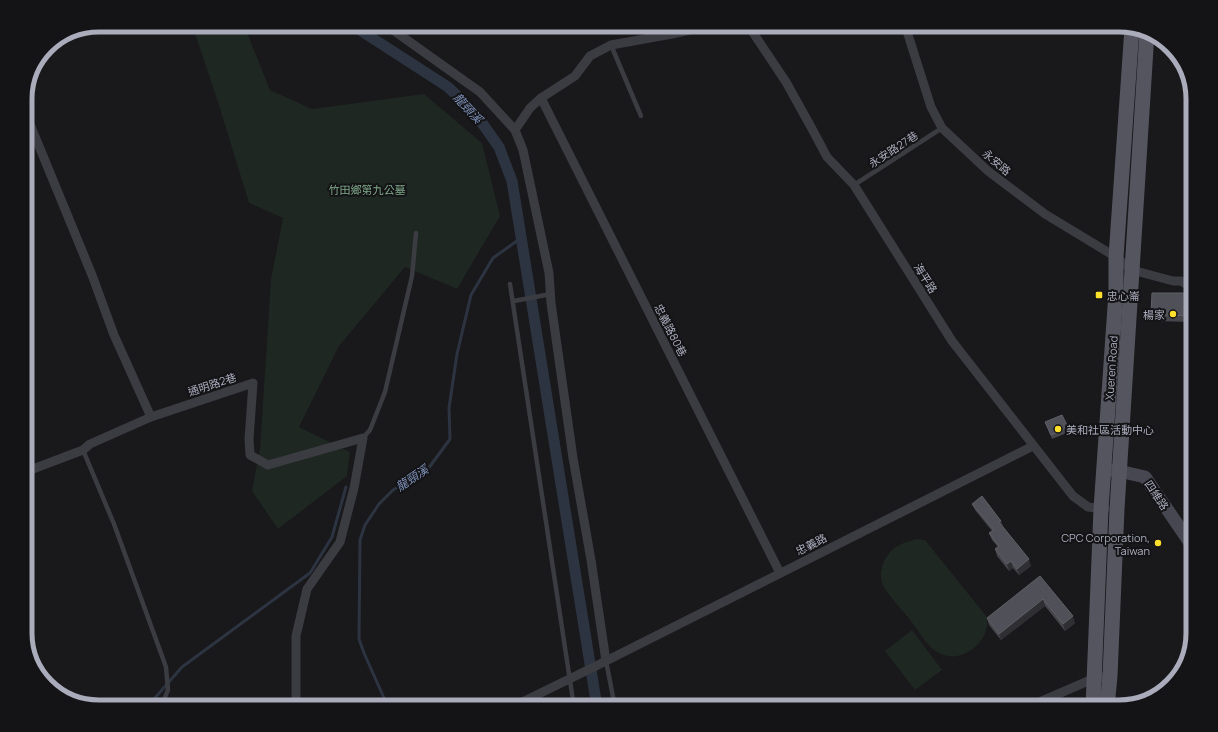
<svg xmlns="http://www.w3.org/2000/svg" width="1218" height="732" font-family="Manrope,'Noto Sans TC',sans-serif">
  <rect width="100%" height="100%" fill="#19181b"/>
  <g fill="#1e2721">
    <path d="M192 25H244L270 90 312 109 424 94 482 143 500 216 457 289 405 267 339 346 299 427 350 452 347 476 278 529 252 491 260 449 271 279 283 218 249 203 218 102Z"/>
    <path d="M917 539 925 540 987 617C991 641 963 664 941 654 928 649 919 631 910 620 902 609 891 599 884 587 877 574 883 559 892 550 898 544 909 541 917 539Z"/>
    <path d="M912 630 942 670 915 690 885 651Z"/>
  </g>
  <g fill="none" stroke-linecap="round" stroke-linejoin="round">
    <g stroke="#2d3441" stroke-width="3">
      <path d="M147 707 182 667 310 573 332 537 346 487"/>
      <path d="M388 707 364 653 359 639 360 540 365 525 379 504 393 490 428 469 450 439 449 408 457 354 471 295 493 258 521 238"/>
    </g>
    <path stroke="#2d3441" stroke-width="11" d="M352 25 448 87 475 113 499 147 512 181 597 707"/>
    <g stroke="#3b3b42" stroke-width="4.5">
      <path d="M611 45 641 116"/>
      <path d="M854 185 942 128"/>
      <path d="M510 284 574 707"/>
      <path d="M514 301 551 294"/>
      <path d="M363 438 370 430 385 392 412 276 416 233"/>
      <path d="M83 450 114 524 166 667 168 690 161 707"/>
      <path d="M606 661 615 707"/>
    </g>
    <g stroke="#3b3b42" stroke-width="9">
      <path d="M386 25 480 92 515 130 523 150 549 273 551 303 573 458 591 560 606 661"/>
      <path d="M748 25 786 82 811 127 827 157 854 185 952 341 1073 496 1088 507 1105 509"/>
      <path d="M905 25 931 107 942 128 988 171 1045 214 1116 257 1132 270 1173 281H1181L1193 288"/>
      <path d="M541 98 780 573"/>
      <path d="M25 112 92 275 114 335 151 417"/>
      <path d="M515 130 530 108 541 98 575 76 590 56 611 45 672 34 690 30 698 25"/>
      <path d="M25 472 83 450 90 444 151 417 253 383 249 439 250 455 268 465 363 438 354 488 340 542 307 589 296 636V707"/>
      <path d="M512 707 600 664 1033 446"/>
      <path d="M1028 707 1095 678 1110 676"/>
    </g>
    <path stroke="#474751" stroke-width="13" d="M1110 470 1119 471 1145 477 1193 547"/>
    <g stroke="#555560" stroke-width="15">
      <path d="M1093 707 1101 509 1116 292V257L1132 28"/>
      <path d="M1107 707 1110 676 1117 509 1147 32"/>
    </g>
  </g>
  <g fill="#46454b">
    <path d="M1191 293 1193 298 1192 322 1154 321 1151 314Z"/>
    <path d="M1045 422 1068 427 1069 432 1052 439Z"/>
    <path d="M972 504 1001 521 1003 527 1031 566 1019 575 1013 568 1009 571 997 556 995 549 998 547 992 540 989 533 992 531 975 510Z"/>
    <path d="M1040 576 1075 623 1065 631 1045 606 1001 640 989 625 987 618Z"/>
  </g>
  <g fill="#2f2e33">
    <path d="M1191 293 1193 298 1192 322 1189 316Z"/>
    <path d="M1001 521 1003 527 999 522Z"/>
    <path d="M1029 559 1031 566 1019 575 1017 569Z"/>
    <path d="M1011 561 1013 568 1009 571 1007 564Z"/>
    <path d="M1043 599 1045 606 1001 640 999 634Z"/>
    <path d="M1073 616 1075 623 1065 631 1063 624Z"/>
  </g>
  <g fill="#505058" stroke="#5e5e67">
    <path d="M1152 293H1191L1189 316 1151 314Z"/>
    <path d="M1062 415 1068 427 1051 435 1045 422Z"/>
    <path d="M982 496 1001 521 999 522 1029 559 1017 569 1011 561 1007 564 995 549 999 546 989 533 994 530 972 504Z"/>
    <path d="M1040 576 1073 616 1063 624 1043 599 999 634 987 618Z"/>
  </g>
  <g fill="#ffe12d" stroke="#141316" stroke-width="1.5">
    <rect x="1095" y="291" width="8" height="8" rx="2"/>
    <circle cx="1173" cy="314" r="4"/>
    <circle cx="1058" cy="429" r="4"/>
    <circle cx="1158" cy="543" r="4"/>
  </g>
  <g text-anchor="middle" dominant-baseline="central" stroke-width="4" stroke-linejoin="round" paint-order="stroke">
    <g font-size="11" fill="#aaacbc" stroke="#141316">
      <text transform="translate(893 149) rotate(-33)">永安路27巷</text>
      <text transform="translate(997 162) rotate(40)">永安路</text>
      <text transform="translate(926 278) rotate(58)">海平路</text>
      <text transform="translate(671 330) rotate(63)">忠義路80巷</text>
      <text transform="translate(1111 368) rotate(-86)">Xueren Road</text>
      <text transform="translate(212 384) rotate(-18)">通明路2巷</text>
      <text transform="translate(1157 495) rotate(56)">四維路</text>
      <text transform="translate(811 544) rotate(-27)">忠義路</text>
    </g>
    <g font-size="11" fill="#7fa98a" stroke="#141316">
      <text x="367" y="189">竹田鄉第九公墓</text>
    </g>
    <g font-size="11" fill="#aaacbc" stroke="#141316" text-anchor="start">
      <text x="1107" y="295">忠心崙</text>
      <text x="1165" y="314" text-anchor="end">楊家</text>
      <text x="1066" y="429">美和社區活動中心</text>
      <text x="1150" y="537" text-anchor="end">CPC Corporation,<tspan x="1150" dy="13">Taiwan</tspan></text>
    </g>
    <g font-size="12" font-style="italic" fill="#7e92ba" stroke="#141316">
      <text transform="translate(468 108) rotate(47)">龍頸溪</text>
      <text transform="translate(412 478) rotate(-34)">龍頸溪</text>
    </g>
  </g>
  <path d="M0 0H1218V732H0ZM99 32H1119A67 67 0 0 1 1186 99V633A67 67 0 0 1 1119 700H99A67 67 0 0 1 32 633V99A67 67 0 0 1 99 32Z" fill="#141316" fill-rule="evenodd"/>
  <path fill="none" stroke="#aaacbc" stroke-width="5" d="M99 32H1119A67 67 0 0 1 1186 99V633A67 67 0 0 1 1119 700H99A67 67 0 0 1 32 633V99A67 67 0 0 1 99 32Z"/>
</svg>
